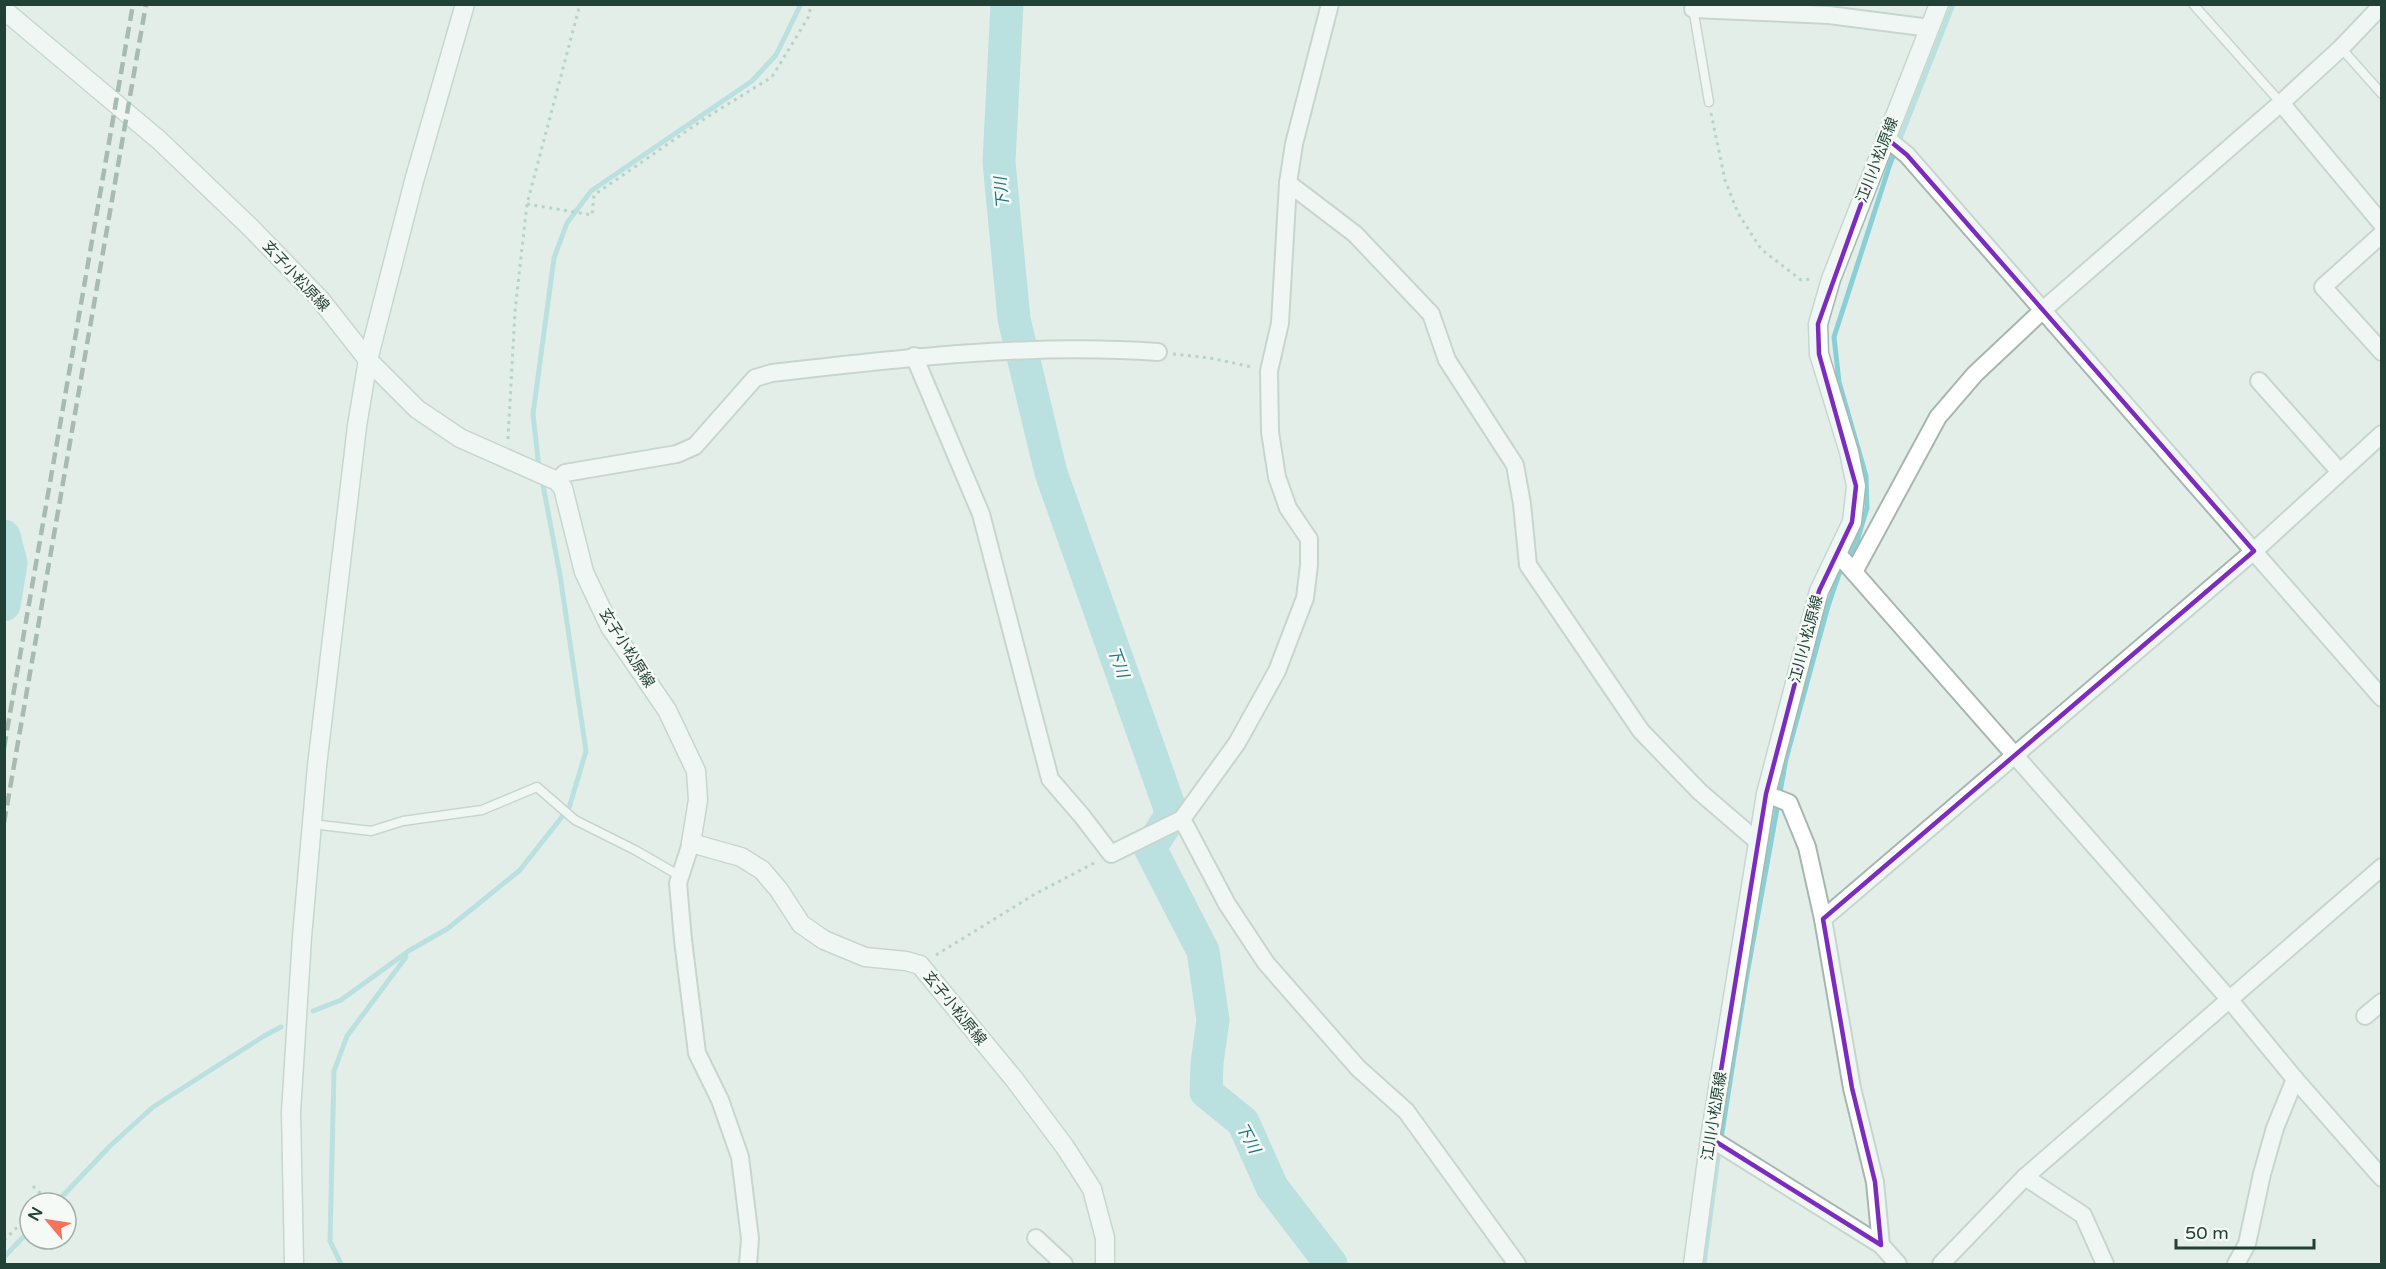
<svg xmlns="http://www.w3.org/2000/svg" width="2386" height="1269" font-family="'Varela Round','Noto Sans JP',sans-serif">
  <rect width="100%" height="100%" fill="#e4eee9"/>
  <g fill="none" stroke-linecap="round" stroke-linejoin="round">
    <g stroke="#8acfd5" stroke-width="5">
      <path d="M539 468 533 414 554 258 567 223 591 191 752 81 776 55 801 4"/>
      <path d="M313 1011 341 1000 410 950 447 929 472 909 520 870 569 808 586 751 560 575 542 480"/>
      <path d="M56 1203 110 1146 153 1107 264 1036 281 1027"/>
      <path d="M4 1257 30 1230"/>
      <path d="M341 1264 330 1241 334 1071 347 1036 406 957"/>
      <path d="M1704 1264 1717 1164 1746 980 1786 759 1828 606 1839 574 1857 541 1867 508 1866 476 1839 382 1834 337 1890 164 1953 4"/>
    </g>
    <g stroke="#8acfd5" stroke-width="33">
      <path d="M1007 4 999 162 1014 319 1051 473 1172 814 1150 848 1203 951 1213 1020 1207 1063 1206 1092 1243 1122 1272 1187 1331 1264"/>
      <path d="M4 536 11 563 4 605"/>
    </g>
    <g stroke="#a6b7b0" stroke-width="11">
      <g id="lane">
        <path d="M2193 4 2281 103"/>
        <path d="M1693 8 1709 102"/>
        <path d="M2341 48 2382 94"/>
        <path d="M312 824 371 831 403 821 482 810 537 787 575 820 635 850 680 876"/>
      </g>
    </g>
    <g stroke="#a6b7b0" stroke-width="20">
      <g id="street">
        <path d="M1693 9 1829 15 1930 28"/>
        <path d="M2281 103 2382 224"/>
        <path d="M1885 137 1907 155 2382 698"/>
        <path d="M1288 183 1355 234 1431 314 1447 360 1515 465 1522 504 1528 565 1641 731 1700 792 1757 841"/>
        <path d="M2382 234 2323 287 2382 352"/>
        <path d="M914 356 981 514 1050 779 1082 816 1111 854 1182 819 1237 743 1277 671 1305 598 1309 565V539L1288 508 1277 477 1270 432 1269 371 1280 323 1288 183 1294 144 1330 4"/>
        <path d="M2259 381 2340 472"/>
        <path d="M557 481 565 473 677 454 695 446 755 378 772 373C901 358 1029 343 1158 352"/>
        <path d="M1838 554 2229 999 2295 1079 2382 1178"/>
        <path d="M1854 572 1938 417 1975 374 2044 309 2281 103 2341 48 2382 5"/>
        <path d="M1766 794 1789 803 1807 847 1823 919 1852 1088 1875 1182 1881 1245"/>
        <path d="M1182 819 1227 904 1266 963 1358 1068 1406 1111 1517 1264"/>
        <path d="M691 843 678 883 683 940 697 1053 720 1100 740 1157 750 1239 748 1264"/>
        <path d="M1823 919 2254 551 2382 434"/>
        <path d="M2365 1016 2382 1002"/>
        <path d="M1710 1138 1881 1245 1898 1264"/>
        <path d="M2025 1177 2083 1215 2105 1264"/>
        <path d="M1036 1238 1064 1264"/>
        <path d="M1941 1264 2025 1177 2382 867"/>
        <path d="M2236 1264 2247 1244 2262 1174 2275 1128 2295 1079"/>
      </g>
    </g>
    <g stroke="#a2bab0" stroke-width="21">
      <g id="secondary">
        <path d="M4 10 159 140 250 227 320 299 368 360 417 409 460 438 557 481 563 488 584 572 610 627 667 710 696 771 698 800 691 843 741 857 762 870 779 890 801 924 824 940 865 957 906 961 920 965 1014 1079 1065 1147 1092 1189 1105 1238V1264"/>
        <path d="M294 1264 291 1112 302 937 317 766 357 426 368 360 414 181 465 4"/>
        <path d="M1693 1264 1710 1138 1766 794 1819 591 1852 522 1856 486 1849 452 1819 354 1818 324 1831 279 1939 4"/>
      </g>
    </g>
    <g stroke="#83b3a0" stroke-width="3" stroke-dasharray="3 4.5" stroke-linecap="butt">
      <path d="M1711 113 1725 180 1738 213 1761 249 1801 280 1813 279"/>
      <path d="M527 204 592 215 594 195 707 117 772 77 809 16 811 4"/>
      <path d="M1173 354 1210 358 1252 367"/>
      <path d="M508 439 515 311 527 204 580 4"/>
      <path d="M936 955 1035 894 1096 862"/>
      <path d="M33 1186 46 1199 42 1203"/>
      <path d="M4 1240 30 1215"/>
    </g>
    <use href="#lane" stroke="#fff" stroke-width="8"/>
    <use href="#street" stroke="#fff" stroke-width="16"/>
    <use href="#secondary" stroke="#fff" stroke-width="18"/>
    <g stroke="#5d7c71" stroke-width="4.5" stroke-dasharray="12 6" stroke-linecap="butt">
      <path d="M4 748 133 4"/>
      <path d="M4 823 146 4"/>
    </g>
  </g>
  <path d="M0 0H2386V1269H0ZM1885 137 1907 155 2254 551 1823 919 1852 1088 1875 1182 1881 1245 1710 1138 1766 794 1819 591 1852 522 1856 486 1819 354 1818 324Z" fill="#e4eee9" fill-opacity=".55" fill-rule="evenodd"/>
  <path fill="none" stroke="#7b2cbf" stroke-width="4.5" stroke-linejoin="round" d="M1885 137 1907 155 2254 551 1823 919 1852 1088 1875 1182 1881 1245 1710 1138 1766 794 1819 591 1852 522 1856 486 1819 354 1818 324Z"/>
  <g text-anchor="middle" dominant-baseline="central" stroke-width="5" stroke-linejoin="round" paint-order="stroke">
    <g font-size="15" fill="#224136" stroke="#f5faf7">
      <text transform="translate(1877 160) rotate(-69)">江川小松原線</text>
      <text transform="translate(296 276) rotate(47)">玄子小松原線</text>
      <text transform="translate(1806 639) rotate(-75)">江川小松原線</text>
      <text transform="translate(627 648) rotate(58)">玄子小松原線</text>
      <text transform="translate(955 1008) rotate(51)">玄子小松原線</text>
      <text transform="translate(1714 1116) rotate(-81)">江川小松原線</text>
    </g>
    <g font-size="16" font-style="italic" fill="#19767f" stroke="#f5faf7">
      <text transform="translate(1002 193) rotate(-95)">下川</text>
      <text transform="translate(1118 662) rotate(70)">下川</text>
      <text transform="translate(1248 1138) rotate(62)">下川</text>
    </g>
  </g>
  <rect width="2386" height="1269" fill="none" stroke="#224136" stroke-width="12"/>
  <g transform="translate(48 1221) rotate(299)"><circle r="28" fill="#f5faf7" stroke="#a1b0aa" stroke-width="1.5"/>
  <path d="M0-4.5L10 22L0 15L-10 22Z" fill="#f77359"/>
  <text y="-9" font-size="16" font-weight="bold" text-anchor="middle" fill="#224136">N</text>
  </g>
  <path d="M2176 1239v9h138v-9" fill="none" stroke="#224136" stroke-width="3"/>
  <text x="2185" y="1239" font-size="18" fill="#224136" stroke="#f5faf7" stroke-width="4.5" paint-order="stroke">50 m</text>
</svg>
